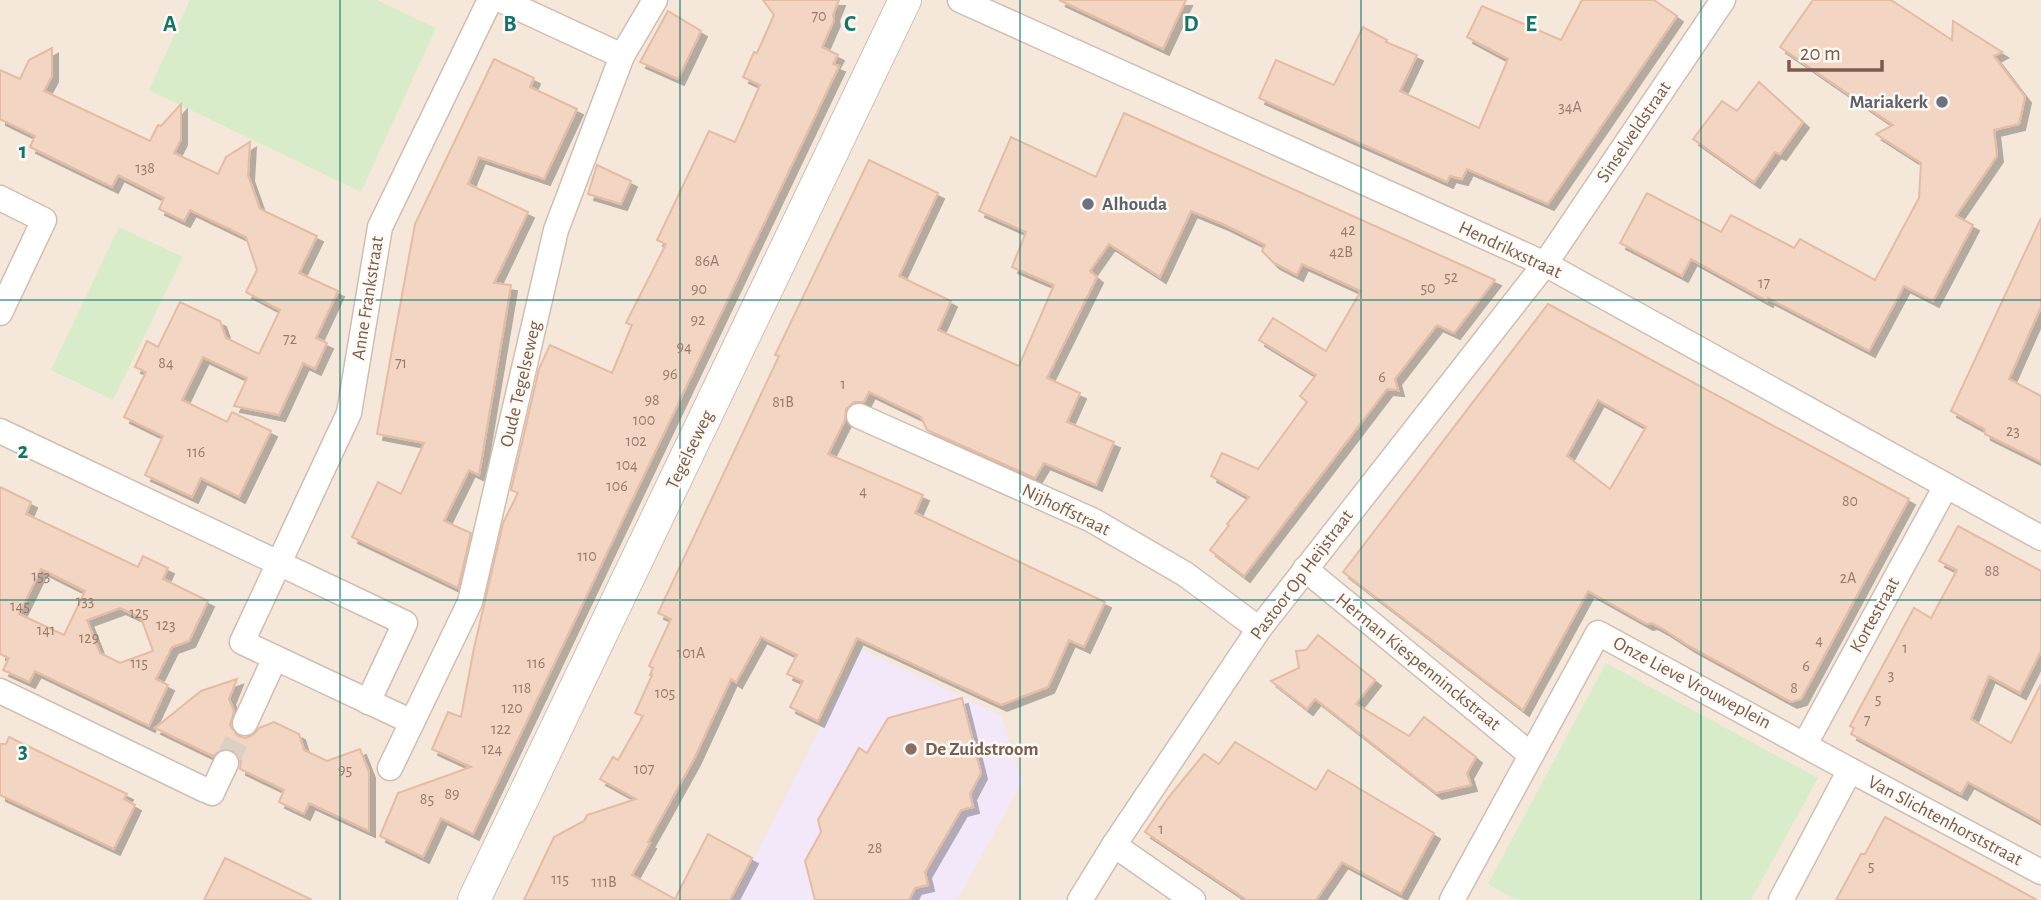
<svg xmlns="http://www.w3.org/2000/svg" width="2041" height="900" font-family="'Alegreya Sans',sans-serif">
  <defs>
    <filter id="shadow"><feDropShadow dx="6" dy="6" stdDeviation="0" flood-color="#0004"/></filter>
  </defs>
  <rect width="100%" height="100%" fill="#fdf6ec"/>
  <rect fill="#f5e8da" x="0" y="0" width="2041" height="900"/>
  <path fill="#f3e8fa" d="M861 649 1001 716 1022 782 957 900H733Z"/>
  <g fill="#d8ecc9">
    <path d="M190 0H377L436 28 361 192 149 90Z"/>
    <path d="M119 227 183 257 113 400 51 370Z"/>
    <path d="M1606 663 1818 778 1751 900H1517L1488 884Z"/>
  </g>
  <g fill="#f3d5c3" stroke="#e6bba3" stroke-width="2" fill-rule="evenodd" filter="url(#shadow)">
    <path d="M763 0H839L833 15 834 20 822 47 838 55 833 64 839 66 473 834 441 818 423 857 380 836 398 793 471 767 432 749 448 712 461 717 474 648 503 523 518 493 511 490 539 369 550 345 612 373 632 325 626 323 666 244 657 240 709 131 735 142 760 85 743 77 754 52 757 53 774 15Z"/>
    <path d="M1059 0H1186L1163 49Z"/>
    <path d="M1582 0H1654L1677 16 1548 204 1467 169 1462 179 1450 176 1447 182 1259 98 1276 60 1334 85 1363 27 1387 40 1386 42 1417 55 1400 91 1479 128 1508 59 1467 37 1482 6 1561 40Z"/>
    <path d="M1813 0H1891L1952 40 1953 21 2002 52 1994 56 2025 97 2019 124 1994 130 1997 156 1956 216 1973 225 1933 301 1904 286 1869 351 1768 298 1767 301 1691 259 1682 276 1620 243 1647 193 1721 232 1731 215 1794 248 1800 239 1875 280 1919 198 1921 163 1876 134 1893 125 1780 47Z"/>
    <path d="M668 11 701 31 678 79 640 62Z"/>
    <path d="M52 48V76L44 91 150 141 158 125 161 126 181 104V139L174 153 218 174 226 157 250 142 248 175 260 209 317 236 299 273 338 291 316 338 327 343 315 369 303 363 279 415 234 406 247 378 203 357 182 400 227 422 232 412 271 431 239 497 201 478 192 497 145 475 163 436 124 417 146 372 135 367 147 341 158 347 180 302 220 321 226 338 259 354 280 310 246 292 257 270 246 237 190 210 184 221 159 209 164 198 118 175 112 187 30 147 35 136 0 119V70L20 79 29 60Z"/>
    <path d="M494 59 534 78 530 87 577 109 544 179 479 157 468 184 528 212 494 283 511 285 479 475 469 470 444 521 471 533 458 588 352 537 378 482 401 494 424 443 377 434 391 355 415 224Z"/>
    <path d="M1759 82 1803 122 1780 154 1775 152 1754 182 1693 139 1722 101 1737 111Z"/>
    <path d="M1124 113 1495 280 1454 333 1437 325 1395 379 1398 390 1387 389 1244 576 1210 550 1229 525 1227 524 1249 497 1211 476 1222 453 1258 469 1307 402 1300 396 1316 375 1259 340 1273 318 1326 351 1361 291 1302 264 1297 275 1274 263 1262 251 1265 245 1225 225 1191 211 1160 277 1109 244 1090 271 1097 277 1047 378 1080 393 1067 422 1114 442 1096 485 1044 463 1035 478 927 430 921 417 869 392 864 402H854L846 409 845 420 828 454 923 495 915 513 1105 602 1084 647 1069 640 1048 687 1001 705 857 638 818 721 790 707 803 681 787 674 797 655 761 637 736 682 731 679 694 759 648 842 650 843 632 875 675 899 708 834 752 858 730 900H524L554 837 584 821 587 815 636 799 600 779 613 757 618 760 643 716 635 713 652 675H650L653 668 649 666 671 619 658 613 779 356 775 355 869 160 938 193 899 276 951 301 938 330 1019 366 1054 285 1012 267 1026 232 979 211 1011 137 1096 177Z"/>
    <path d="M597 165 631 181 621 204 588 194Z"/>
    <path d="M2041 218V307L2009 379 2041 396V462L1985 434 1984 429 1951 411Z"/>
    <path d="M1548 304 1909 499 1801 699 1791 702 1689 646 1663 629 1652 623 1647 624 1588 591 1523 710 1343 572ZM1598 400 1646 427 1610 489 1567 456Z"/>
    <path d="M0 487 31 502 26 514 138 567 143 556 168 568 163 579 208 601 189 641 172 647 156 679 168 685 149 726 35 671 29 682 3 670 9 658 0 654ZM41 569 85 591 64 635 19 614ZM120 608 141 618 153 651 120 663 100 653 87 620Z"/>
    <path d="M1958 526 2041 571V651L2020 693 1989 676 1971 719 2011 743 2041 684V822L1968 782 1961 794 1851 734 1854 728 1850 726 1914 608 1931 618 1957 570 1939 561Z"/>
    <path d="M1318 635 1375 680 1356 704 1409 736 1424 717 1476 757 1467 773 1471 785 1436 793 1315 699 1307 709 1271 681 1299 668 1296 651 1306 650Z"/>
    <path d="M237 679 229 699 234 711 230 725 238 736 246 738 253 735 259 728 274 722 299 734 304 750 327 761 360 749 369 772V831L309 803 304 814 279 802 284 790 240 769 241 761 233 750 224 748 213 756 155 728 201 691Z"/>
    <path d="M962 698 981 773 970 794 973 807 961 810 925 872 928 885 915 888 909 900H815L805 861 821 832 818 820 859 748 867 753 888 718Z"/>
    <path d="M9 737 127 794 124 799 135 805 114 849 0 795V744H6Z"/>
    <path d="M1235 742 1316 790 1328 770 1434 833 1401 894 1342 862 1316 900H1247L1145 832 1168 798 1204 754 1219 764Z"/>
    <path d="M1885 817 1988 873 2037 900H1836L1861 854H1865Z"/>
    <path d="M225 858 312 900H204Z"/>
  </g>
  <g fill="none" stroke-linecap="round" stroke-linejoin="round">
    <path stroke="#dcd0c4" stroke-width="24" stroke-dasharray="24 12" stroke-linecap="butt" d="M226 763 245 723"/>
    <g stroke="#d1beb0" stroke-width="27">
      <g id="minor">
        <path d="M501 0 622 56"/>
        <path d="M960 0 1545 264 2041 538"/>
        <path d="M0 198 44 220 0 313"/>
        <path d="M859 416 1092 520 1185 574 1259 629"/>
        <path d="M0 431 405 623 368 702"/>
        <path d="M1305 569 1531 755"/>
        <path d="M0 691 205 790"/>
        <path d="M412 722 242 642 349 413 380 227 490 0"/>
        <path d="M245 723 275 658"/>
        <path d="M1805 744 1946 486"/>
        <path d="M390 768 470 602 556 230 622 56 655 0"/>
        <path d="M1850 770 2041 872"/>
        <path d="M212 793 226 763"/>
        <path d="M1114 845 1193 900"/>
        <path d="M1080 900 1114 845 1259 629 1545 264 1723 0"/>
        <path d="M1452 900 1598 633 1850 770 1781 900"/>
      </g>
    </g>
    <g stroke="#d1beb0" stroke-width="34">
      <path id="tertiary" d="M474 900 905 0"/>
    </g>
    <use href="#minor" stroke="#fff" stroke-width="24"/>
    <use href="#tertiary" stroke="#fff" stroke-width="32"/>
  </g>
  <path fill="none" stroke="#0f766e" stroke-width="2" stroke-opacity="0.55" d="M340 0V900M680 0V900M1020 0V900M1361 0V900M1701 0V900M0 300H2041M0 600H2041"/>
  <g fill="#6b7280" stroke="#fffaf3" stroke-width="2.5">
    <circle cx="1942" cy="102" r="7"/>
    <circle cx="1088" cy="204" r="7"/>
  </g>
  <circle fill="#8d6e63" stroke="#fffaf3" stroke-width="2.5" cx="911" cy="749" r="7"/>
  <g text-anchor="middle" dominant-baseline="central" stroke-width="5" stroke-linejoin="round" paint-order="stroke">
    <g font-size="16" fill="#987a6a">
      <text x="819" y="16">70</text>
      <text x="1570" y="107">34A</text>
      <text x="145" y="168">138</text>
      <text x="1348" y="230">42</text>
      <text x="1341" y="252">42B</text>
      <text x="707" y="261">86A</text>
      <text x="1451" y="277">52</text>
      <text x="1764" y="283">17</text>
      <text x="1428" y="288">50</text>
      <text x="699" y="289">90</text>
      <text x="698" y="320">92</text>
      <text x="290" y="339">72</text>
      <text x="684" y="347">94</text>
      <text x="166" y="363">84</text>
      <text x="401" y="363">71</text>
      <text x="670" y="374">96</text>
      <text x="1382" y="377">6</text>
      <text x="843" y="384">1</text>
      <text x="652" y="400">98</text>
      <text x="783" y="402">81B</text>
      <text x="644" y="420">100</text>
      <text x="2013" y="431">23</text>
      <text x="636" y="441">102</text>
      <text x="196" y="452">116</text>
      <text x="627" y="465">104</text>
      <text x="617" y="486">106</text>
      <text x="863" y="491">4</text>
      <text x="1850" y="501">80</text>
      <text x="587" y="556">110</text>
      <text x="1992" y="571">88</text>
      <text x="41" y="576">153</text>
      <text x="1848" y="578">2A</text>
      <text x="85" y="601">133</text>
      <text x="20" y="606">145</text>
      <text x="139" y="613">125</text>
      <text x="166" y="625">123</text>
      <text x="46" y="630">141</text>
      <text x="89" y="638">129</text>
      <text x="1819" y="640">4</text>
      <text x="1905" y="648">1</text>
      <text x="691" y="653">101A</text>
      <text x="139" y="663">115</text>
      <text x="536" y="663">116</text>
      <text x="1806" y="666">6</text>
      <text x="1891" y="675">3</text>
      <text x="522" y="688">118</text>
      <text x="1794" y="688">8</text>
      <text x="665" y="693">105</text>
      <text x="1878" y="699">5</text>
      <text x="512" y="708">120</text>
      <text x="1867" y="720">7</text>
      <text x="501" y="729">122</text>
      <text x="492" y="749">124</text>
      <text x="644" y="769">107</text>
      <text x="345" y="770">95</text>
      <text x="452" y="794">89</text>
      <text x="427" y="799">85</text>
      <text x="1161" y="829">1</text>
      <text x="875" y="848">28</text>
      <text x="1871" y="866">5</text>
      <text x="560" y="879">115</text>
      <text x="604" y="882">111B</text>
    </g>
    <g font-size="19" font-weight="bold" fill="#5b616d" stroke="#fffaf3" text-anchor="end">
      <text x="1928" y="102">Mariakerk</text>
      <text x="1102" y="204" text-anchor="start">Alhouda</text>
    </g>
    <g font-size="19" fill="#7a5c4d" stroke="#fffaf3">
      <text transform="translate(1634 132) rotate(-56)">Sinselveldstraat</text>
      <text transform="translate(1510 250) rotate(25)">Hendrikxstraat</text>
      <text transform="translate(368 298) rotate(-81)">Anne Frankstraat</text>
      <text transform="translate(521 384) rotate(-77)">Oude Tegelseweg</text>
      <text transform="translate(690 450) rotate(-64)">Tegelseweg</text>
      <text transform="translate(1066 510) rotate(26)">Nijhoffstraat</text>
      <text transform="translate(1302 575) rotate(-53)">Pastoor Op Heijstraat</text>
      <text transform="translate(1875 615) rotate(-61)">Kortestraat</text>
      <text transform="translate(1418 662) rotate(39)">Herman Kiespenninckstraat</text>
      <text transform="translate(1692 683) rotate(28)">Onze Lieve Vrouweplein</text>
      <text transform="translate(1945 821) rotate(28)">Van Slichtenhorststraat</text>
    </g>
    <g font-size="19" font-weight="bold" fill="#785e54" stroke="#fffaf3" text-anchor="start">
      <text x="925" y="749">De Zuidstroom</text>
    </g>
  </g>
  <g font-size="23" text-anchor="middle" font-weight="bold" fill="#0f766e" stroke="#fffaf3" stroke-width="5" stroke-linejoin="round" paint-order="stroke">
    <text x="170" y="31">A</text>
    <text x="510" y="31">B</text>
    <text x="850" y="31">C</text>
    <text x="1191" y="31">D</text>
    <text x="1531" y="31">E</text>
    <text x="23" y="158">1</text>
    <text x="23" y="458">2</text>
    <text x="23" y="758">3</text>
  </g>
  <path d="M1789 60v10h93v-10" fill="none" stroke="#7a5c4d" stroke-width="3.5"/>
  <text x="1800" y="60" font-size="21" fill="#7a5c4d" stroke="#fffaf3" stroke-width="5" paint-order="stroke">20 m</text>
</svg>
